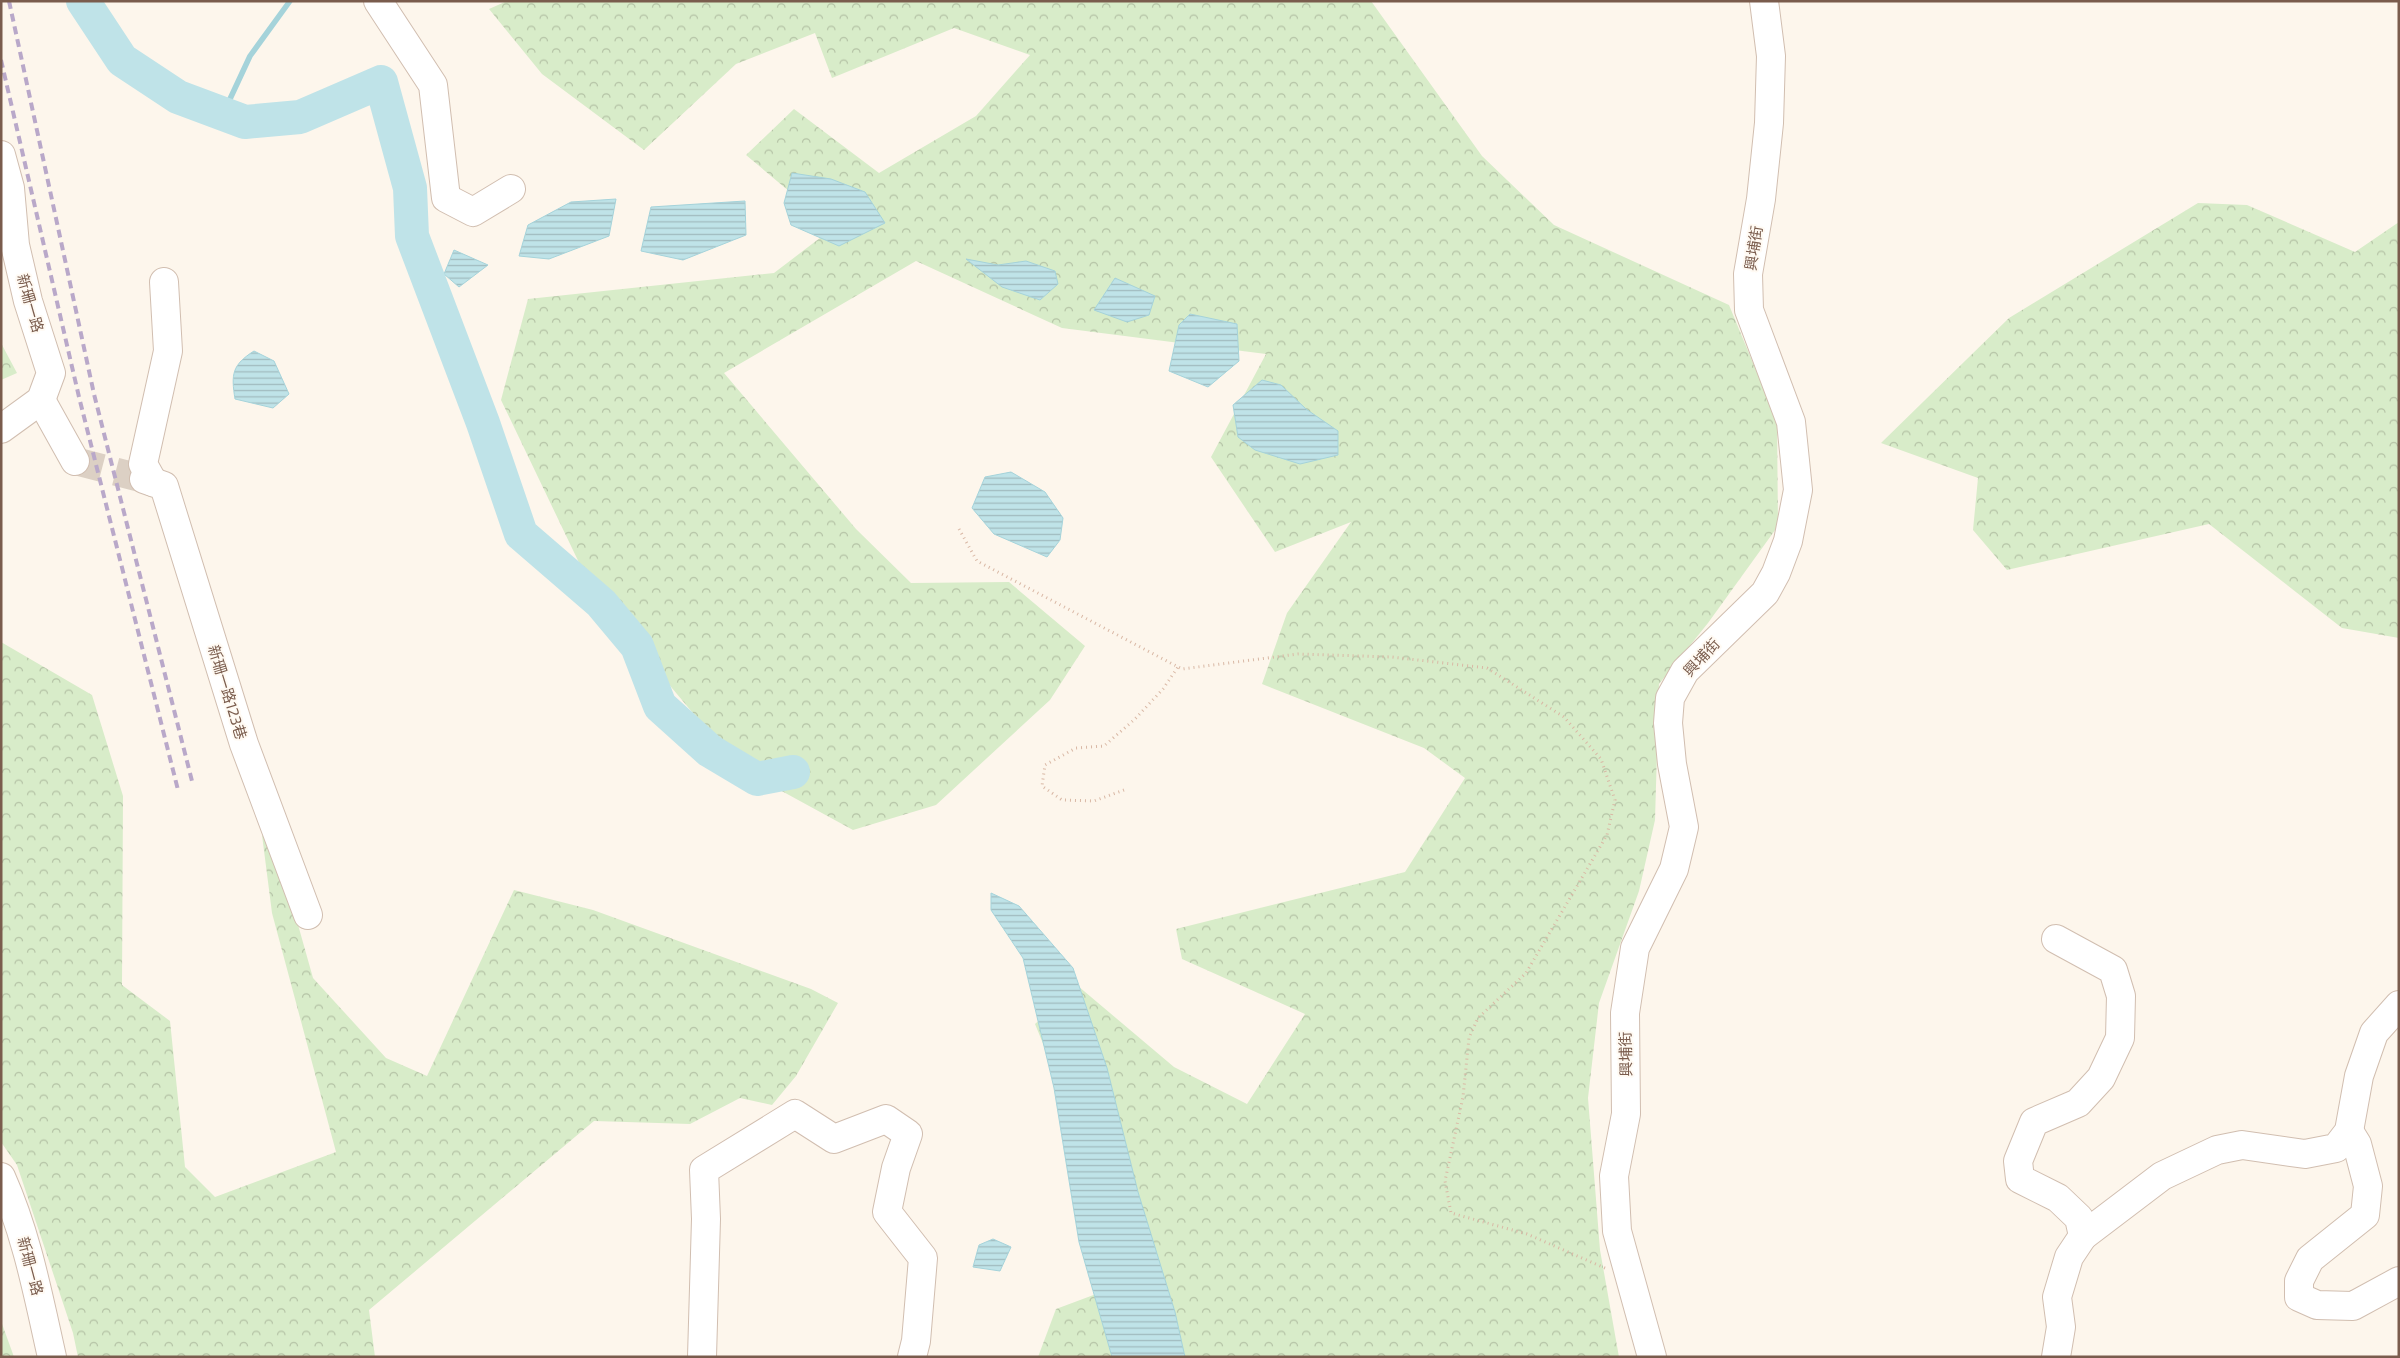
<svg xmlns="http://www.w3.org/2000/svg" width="2400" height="1358" font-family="'Exo 2','Noto Sans TC',sans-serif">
  <defs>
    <pattern id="forest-crowns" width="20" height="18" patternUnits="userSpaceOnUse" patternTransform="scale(1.25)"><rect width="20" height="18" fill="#d8ecc9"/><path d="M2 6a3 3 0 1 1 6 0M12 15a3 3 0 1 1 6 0" fill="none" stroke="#b4c2a5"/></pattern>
    <pattern id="water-rules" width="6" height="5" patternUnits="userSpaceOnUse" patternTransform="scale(1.25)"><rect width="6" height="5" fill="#bfe3e8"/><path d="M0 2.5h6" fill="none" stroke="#a0bbbe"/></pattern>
  </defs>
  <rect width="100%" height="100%" fill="#fdf6ec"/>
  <g fill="url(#forest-crowns)">
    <path d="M507 1H1371L1482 156 1554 225 1729 305 1777 421 1778 526 1708 623 1659 684 1655 820 1639 891 1599 1003 1588 1098 1600 1250 1619 1357H1038L1056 1309 1139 1278 1035 1024 1078 986 1174 1067 1247 1104 1305 1014 1182 959 1176 929 1405 872 1465 778 1424 748 1262 684 1287 613 1351 522 1275 552 1211 457 1266 354 1062 328 916 261 724 373 856 529 911 583 1009 582 1085 646 1050 700 936 805 853 830 738 767 595 596 501 400 528 299 774 273 833 228 746 155 794 109 879 173 976 116 1030 55 954 28 832 78 815 33 736 64 644 150 542 74 489 9Z"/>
    <path d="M2198 203 2247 205 2355 252 2399 222V638L2342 628 2209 524 2007 570 1973 530 1978 478 1881 443 2009 318Z"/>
    <path d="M1 343 17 373 1 380Z"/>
    <path d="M1 642 92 695 123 796 122 985 170 1021 185 1167 215 1197 336 1152 272 913 262 835 277 850 313 978 386 1058 427 1076 514 890 593 910 811 989 838 1003 796 1076 772 1105 740 1098 690 1124 594 1121 369 1310 375 1357H78L73 1333 17 1165 1 1142Z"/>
    <path d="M1 1321 14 1357H1Z"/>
  </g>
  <g fill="url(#water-rules)" stroke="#a5d3da">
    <path d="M792 173 831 179 865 192 885 223 839 246 791 225 784 203Z"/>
    <path d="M616 199 609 236 549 259 519 256 528 225 571 202Z"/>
    <path d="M745 201 746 235 683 260 641 251 651 207Z"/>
    <path d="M454 250 488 265 459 287 444 274Z"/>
    <path d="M966 259 998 265 1026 261 1055 271 1058 284 1040 300 1002 287Z"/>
    <path d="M1115 278 1155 296 1149 315 1127 322 1094 310Z"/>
    <path d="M1190 314 1237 324 1239 361 1208 387 1169 371 1179 325Z"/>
    <path d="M254 351 274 361 289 394 273 408 235 399C231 374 232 365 254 351Z"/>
    <path d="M1262 380 1281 385 1306 409 1338 431V455L1300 464 1255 450 1238 437 1233 405Z"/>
    <path d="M1011 472 1045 492 1063 518 1060 540 1047 557 994 534 972 508 985 477Z"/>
    <path d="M991 893 1019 906 1073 968 1107 1068 1138 1192 1175 1312 1185 1357H1112L1079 1242 1054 1088 1023 958 991 910Z"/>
    <path d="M993 1239 1011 1247 1000 1271 973 1267 979 1245Z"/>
  </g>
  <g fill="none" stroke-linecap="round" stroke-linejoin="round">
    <path stroke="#a5d3da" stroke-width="5.5" d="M223 114 250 56 290 1"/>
    <path stroke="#bfe3e8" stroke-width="34" d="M83 1 122 60 178 97 245 122 300 117 381 82 410 188 412 236 483 423 521 534 601 603 637 646 660 706 710 751 757 779 793 772"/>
    <path stroke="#dcd0c4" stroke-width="28" stroke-dasharray="28 14" stroke-linecap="butt" d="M75 461 144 479"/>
    <g stroke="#d1beb0" stroke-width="30">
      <g id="minor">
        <path d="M378 1 433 85 446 198 473 212 511 189"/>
        <path d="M1 155 10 188 15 245 28 301 51 373 41 400 1 429"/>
        <path d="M41 400 75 461"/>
        <path d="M144 479 164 486 244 744 308 915"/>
        <path d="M153 482 143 464 168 351 164 282"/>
        <path d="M2056 939 2113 970 2121 996 2120 1038 2101 1078 2078 1103 2034 1122 2018 1161 2020 1179 2058 1198 2079 1218 2083 1236 2069 1257 2057 1297 2061 1327 2056 1357"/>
        <path d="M2349 1131 2357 1144 2368 1186 2365 1215 2310 1259 2299 1281V1297L2317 1305 2353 1306 2399 1281"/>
        <path d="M1 1177C27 1235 38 1295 52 1357"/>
        <path d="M2083 1236 2162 1176 2217 1150 2242 1145 2305 1154 2336 1148 2349 1131 2359 1076 2374 1033 2399 1005"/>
        <path d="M702 1357 706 1219 704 1170 795 1114 834 1139 886 1119 908 1134 896 1168 887 1212 923 1258 916 1341 912 1357"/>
        <path d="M1652 1357 1617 1231 1614 1176 1626 1114 1625 1013 1635 948 1674 869 1684 827 1672 764 1668 723 1670 698 1685 671 1765 593 1776 573 1788 541 1798 490 1791 422 1749 310 1748 274 1761 199 1769 123 1771 56 1764 1"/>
      </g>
    </g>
    <g stroke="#d9b8a5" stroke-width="3" stroke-dasharray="1 4" stroke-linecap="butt">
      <path d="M959 529 977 561 1182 669 1298 654 1392 657 1487 668 1564 717 1601 759 1615 800 1607 835 1526 973 1478 1018 1469 1038 1463 1097 1445 1181 1451 1213 1527 1234 1605 1268"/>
      <path d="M1124 790 1094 801 1062 800 1042 786 1045 765 1076 748 1104 746 1135 719 1163 689 1178 667"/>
    </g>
    <use href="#minor" stroke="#fff" stroke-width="28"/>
    <g stroke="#b9a8c9" stroke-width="4" stroke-dasharray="8 5" stroke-linecap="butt">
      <path d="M9 1 94 394 193 785"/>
      <path d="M1 60 79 397 178 790"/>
    </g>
  </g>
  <g text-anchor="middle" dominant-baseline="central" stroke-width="4" stroke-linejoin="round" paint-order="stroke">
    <g font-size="15" fill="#7a5c4d" stroke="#fffaf3">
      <text transform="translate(1753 248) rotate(-81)">興埔街</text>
      <text transform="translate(31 303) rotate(74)">新珊一路</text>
      <text transform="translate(1701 657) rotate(-47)">興埔街</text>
      <text transform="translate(228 692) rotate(73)">新珊一路123巷</text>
      <text transform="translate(1625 1054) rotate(-91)">興埔街</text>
      <text transform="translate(31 1266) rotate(75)">新珊一路</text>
    </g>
  </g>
  <rect width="2400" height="1358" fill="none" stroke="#7a5c4d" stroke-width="5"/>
</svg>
